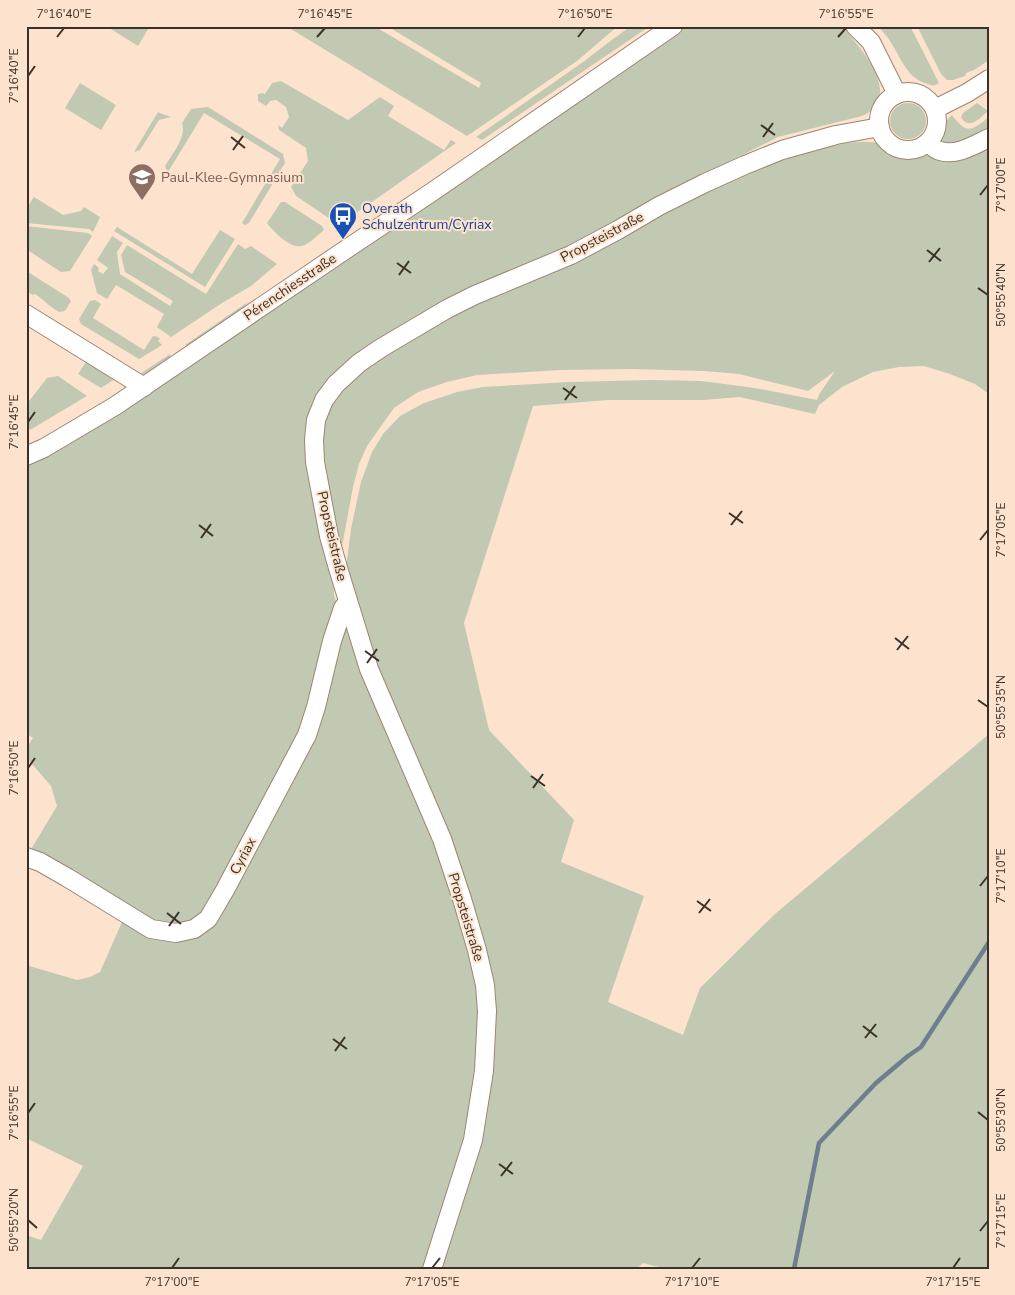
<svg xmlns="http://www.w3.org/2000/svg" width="1015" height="1295" font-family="'Nunito Sans',sans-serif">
  <rect width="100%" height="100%" fill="#fde3cd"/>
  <g fill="#c1c9b3">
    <path d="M106 26H150L138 46Z"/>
    <path d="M286 26H374L479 88 481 83 387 26H619L612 31 577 61 467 136Z"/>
    <path d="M631 26H650L482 140 476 137 583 62 609 42Z"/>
    <path d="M687 26H841C861 47 905 98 862 116L778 137 679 187 616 224 579 243 526 268 474 288 441 305 366 349 339 369 323 385 312 404 307 431 306 451 318 513 334 577V596L383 720 433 843 456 903 471 953 478 989 485 1068 493 1014 491 986 484 949 470 900 450 840 433 796 372 657 346 568 351 529 361 482 372 452 383 434 400 416 424 403 457 392 483 387 569 382 651 380 701 381 755 388 817 400 820 393 835 371 808 391 739 374 704 371 632 369 560 370 477 375 447 382 418 392 394 408 367 446 359 464 353 487 341 552H338C331 516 313 444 327 410 335 388 357 374 375 361 403 341 432 323 463 307 472 302 483 298 493 294 519 283 546 272 572 260 603 246 633 228 663 212 712 186 765 164 819 149 836 145 863 138 880 144 884 145 886 149 889 151 900 160 913 158 924 151 927 154 930 155 935 157 955 165 971 153 989 143V394L975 384 950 374 924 366 899 367 873 372 842 387 819 405 815 414 740 397 703 400H608L533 406 464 623 489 730 574 820 561 862 644 896 608 1002 683 1035 700 988 775 914 989 734V1269H660L659 1267 643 1263 636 1269H26V1235L41 1240 83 1166 26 1138V965L77 980 90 977 100 972 122 922 58 866 30 851 57 806 51 786 26 757 27 747 33 738 26 733V463L113 415Z"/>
    <path d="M878 26H910L939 83C935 86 933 86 928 84 906 78 902 59 890 41 887 36 882 31 878 26Z"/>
    <path d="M917 26H989V60L974 70 966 73 965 76 953 80H947L941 74Z"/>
    <path d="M281 81 348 120 380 97 394 106 388 116 444 150 451 140 456 143 339 225 296 196 291 187 308 161 306 148 279 130 278 125 282 128 289 117 286 107 276 100 270 101 266 106 258 101V94L262 93 265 94 272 83Z"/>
    <path d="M80 83 116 105 101 130 65 108Z"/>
    <path d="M977 103 988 111C980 118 969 131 961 117L963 113Z"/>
    <circle cx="908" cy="121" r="18"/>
    <path d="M208 107 283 154 285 163 249 223 245 225 242 223 280 159 204 113 168 172 165 166C172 154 187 137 182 123L191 109Z"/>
    <path d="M158 112C163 115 167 115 171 117L159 120 140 150 134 152Z"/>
    <path d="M952 115C967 135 971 131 989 117V125L985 131 962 145 940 143C938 132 944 122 952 115Z"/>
    <path d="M34 197 63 215 81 211 84 207 100 217 93 232 89 229 26 223V209Z"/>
    <path d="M281 202H285L322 226 324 230C318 235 309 244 302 246 290 249 274 232 267 223Z"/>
    <path d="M26 226 88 233 92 236 70 271 61 272 26 249Z"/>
    <path d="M117 227 192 274 220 230 235 239 205 287 114 231Z"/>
    <path d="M112 236 123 243 117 252 120 274 170 306 173 301 125 272 121 255 127 245 206 294 238 244 245 249 251 246 277 264 251 286 222 303 171 337 157 327 164 314 116 285 107 299 97 293 91 270 94 264 99 268 98 271 103 274 108 268 97 260Z"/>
    <path d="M26 272H28L69 298 71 301 65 311 59 312C50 307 44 300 35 294L33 295 26 291Z"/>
    <path d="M95 300 101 304 93 318 144 350 153 336 158 337 160 339 158 341 162 345 139 359 81 324 79 319 90 301Z"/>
    <path d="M248 302 237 315 189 347 185 345Z"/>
    <path d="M170 354V360L150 374H140Z"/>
    <path d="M88 359 118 377 101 388 78 374Z"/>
    <path d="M58 376 87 396 30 430 26 426V405L47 378Z"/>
  </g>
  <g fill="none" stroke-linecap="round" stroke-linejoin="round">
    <path stroke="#6f7e8f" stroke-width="4.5" d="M794 1269 819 1143 876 1083 908 1056 921 1047 989 942"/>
    <g stroke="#9d8571" stroke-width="20">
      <g id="minor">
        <path d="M855 26 871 42 897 94"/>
        <circle cx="908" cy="121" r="29"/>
        <path d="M935 109 967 93 989 79"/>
        <path d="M928 142C931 145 935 150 940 151 957 156 974 145 989 138"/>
        <path d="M26 314 144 387"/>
        <path d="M26 456 44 448 115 406 348 248 432 192 673 26"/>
        <path d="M26 857 40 862 68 878 151 929 176 933 194 929 208 919 225 890 307 735 316 707 332 641 343 608 348 602"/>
        <path d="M432 1269 473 1140 484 1071 487 1011 485 985 477 950 462 899 442 839 369 669 338 568 329 536 315 462 314 440 316 420 324 400 336 384 359 363 381 348 447 309 475 295 571 255 618 230 659 206 705 183 745 165 782 150 836 135 880 127"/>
      </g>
    </g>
    <use href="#minor" stroke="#fff" stroke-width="18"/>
  </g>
  <path fill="none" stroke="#3b3129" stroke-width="2" d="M57 37 64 28M317 37 325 28M578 37 585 28M838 37 846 28M28 76 35 66M761 125 775 135M231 137 245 148M763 137 773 123M233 150 243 136M980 195 988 185M927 250 941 261M929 262 940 248M397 263 411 273M399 275 409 261M978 288 988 295M563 388 577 398M565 400 575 386M28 422 35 412M729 513 743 523M199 525 213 536M731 525 742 511M201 538 211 524M980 540 988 530M895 638 909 649M897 650 908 636M365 651 379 661M367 663 377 649M978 700 988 707M28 768 35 758M531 776 545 786M533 788 543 774M980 886 988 876M697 901 711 911M167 913 181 924M699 913 710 899M169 926 179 912M863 1026 877 1037M865 1038 876 1024M333 1039 347 1049M335 1051 345 1037M978 1112 988 1120M28 1113 35 1103M499 1164 513 1174M501 1176 512 1162M28 1220 37 1228M980 1231 988 1221M172 1268 179 1258M432 1268 440 1258M692 1268 700 1258M953 1268 960 1258"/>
  <defs>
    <g id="school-pin" transform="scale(1.4375)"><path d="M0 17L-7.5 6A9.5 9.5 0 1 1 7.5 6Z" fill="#8d6e63" stroke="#fde3cd"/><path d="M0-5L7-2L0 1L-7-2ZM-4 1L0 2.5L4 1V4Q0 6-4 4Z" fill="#fff"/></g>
    <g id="bus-pin" transform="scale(1.4375)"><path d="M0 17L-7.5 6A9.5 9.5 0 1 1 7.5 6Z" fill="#1a4fb4" stroke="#fde3cd"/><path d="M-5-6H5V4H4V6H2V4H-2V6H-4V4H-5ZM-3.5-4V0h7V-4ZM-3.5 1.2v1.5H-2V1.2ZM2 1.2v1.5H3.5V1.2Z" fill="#fff"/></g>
  </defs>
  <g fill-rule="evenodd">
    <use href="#school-pin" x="142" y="177"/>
    <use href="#bus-pin" x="343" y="216"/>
  </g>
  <g text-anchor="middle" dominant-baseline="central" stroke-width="4" stroke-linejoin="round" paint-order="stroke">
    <g font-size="14" fill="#785e54" stroke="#fde3cd" text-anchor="start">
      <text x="161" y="177">Paul-Klee-Gymnasium</text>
    </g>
    <g font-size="14" fill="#164399" stroke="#fde3cd" text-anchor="start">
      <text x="362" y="208">Overath<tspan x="362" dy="16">Schulzentrum/Cyriax</tspan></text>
    </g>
    <g font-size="14" fill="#3b3129" stroke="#fde3cd">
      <text transform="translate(602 237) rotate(-28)">Propsteistraße</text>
      <text transform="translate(290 287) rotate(-34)">Pérenchiesstraße</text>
      <text transform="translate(332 536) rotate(77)">Propsteistraße</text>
      <text transform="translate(243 856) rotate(-62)">Cyriax</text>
      <text transform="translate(466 917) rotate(73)">Propsteistraße</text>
    </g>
  </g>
  <rect width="1015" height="1295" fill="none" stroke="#fde3cd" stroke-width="55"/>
  <rect x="28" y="28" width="960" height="1240" fill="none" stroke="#3b3129" stroke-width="2"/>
  <g font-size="12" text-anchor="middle" fill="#3b3129">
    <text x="64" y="18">7°16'40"E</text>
    <text x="325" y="18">7°16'45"E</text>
    <text x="585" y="18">7°16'50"E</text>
    <text x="846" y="18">7°16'55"E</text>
    <text transform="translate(14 76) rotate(-90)" y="4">7°16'40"E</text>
    <text transform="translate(1001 185) rotate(-90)" y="4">7°17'00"E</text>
    <text transform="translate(1001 295) rotate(-90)" y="4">50°55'40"N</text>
    <text transform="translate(14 422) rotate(-90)" y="4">7°16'45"E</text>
    <text transform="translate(1001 530) rotate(-90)" y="4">7°17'05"E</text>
    <text transform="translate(1001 707) rotate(-90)" y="4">50°55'35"N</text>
    <text transform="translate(14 768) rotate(-90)" y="4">7°16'50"E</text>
    <text transform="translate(1001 876) rotate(-90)" y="4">7°17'10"E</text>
    <text transform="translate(14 1113) rotate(-90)" y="4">7°16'55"E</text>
    <text transform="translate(1001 1120) rotate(-90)" y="4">50°55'30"N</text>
    <text transform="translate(14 1220) rotate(-90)" y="4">50°55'20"N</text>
    <text transform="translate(1001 1221) rotate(-90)" y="4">7°17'15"E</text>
    <text x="172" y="1286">7°17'00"E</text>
    <text x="432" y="1286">7°17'05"E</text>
    <text x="692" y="1286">7°17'10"E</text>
    <text x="953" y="1286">7°17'15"E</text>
  </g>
</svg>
